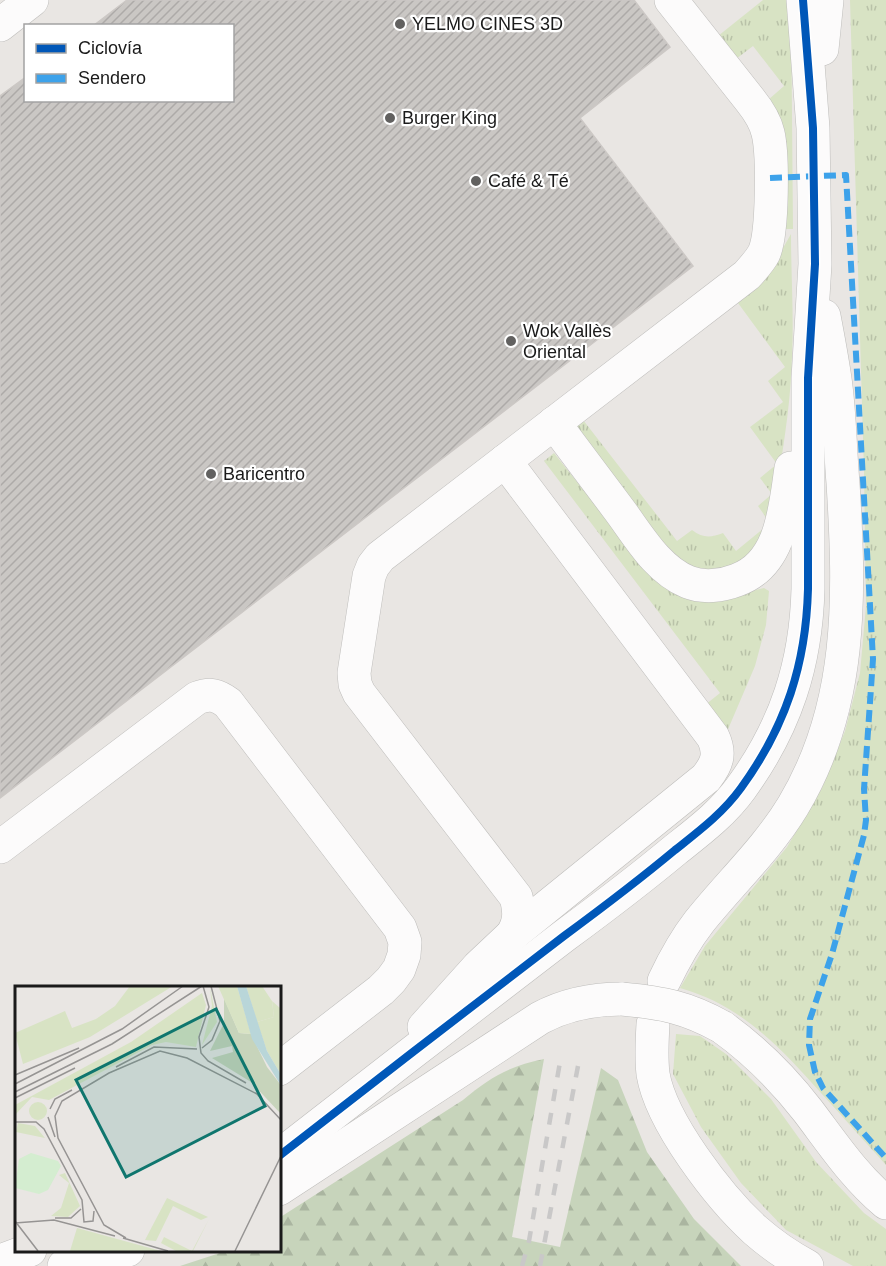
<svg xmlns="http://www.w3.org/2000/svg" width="886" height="1266" font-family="Arial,sans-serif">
  <defs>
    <pattern id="grass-tufts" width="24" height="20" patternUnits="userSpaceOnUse" patternTransform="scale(1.5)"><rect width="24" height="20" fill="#d8e3c4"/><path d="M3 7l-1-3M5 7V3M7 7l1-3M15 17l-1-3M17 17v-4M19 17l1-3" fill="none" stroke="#b9c2a8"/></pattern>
    <pattern id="forest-firs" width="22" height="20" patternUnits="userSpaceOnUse" patternTransform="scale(1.5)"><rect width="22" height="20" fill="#c7d4bb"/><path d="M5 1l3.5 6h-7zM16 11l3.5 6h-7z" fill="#aab5a0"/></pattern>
    <pattern id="building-hatch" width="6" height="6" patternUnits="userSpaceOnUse" patternTransform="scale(1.5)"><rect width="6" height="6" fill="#cac7c4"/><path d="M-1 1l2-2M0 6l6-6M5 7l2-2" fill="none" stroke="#adaaa8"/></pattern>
  </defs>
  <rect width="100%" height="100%" fill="#e9e6e3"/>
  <g fill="url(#grass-tufts)">
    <path d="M763 0H791L793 229H785L768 100 784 86 753 46 736 59 718 36Z"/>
    <path d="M850 0H886V1165C864 1141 843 1117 821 1093 780 1047 741 1005 680 988L705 946 787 847 822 788 845 731 860 673 866 606 864 472Z"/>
    <path d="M791 234C791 275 794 317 792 357 791 397 785 436 779 475 777 493 775 522 767 538 758 555 738 568 719 570 703 572 690 571 676 562L569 425 580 416 677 541 692 530C703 538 710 538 723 533L736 551 770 523 758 506 772 494 760 478 777 464 750 427 783 402 768 381 785 367 738 303 767 276Z"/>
    <path d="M554 453 629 547 743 593 764 588 769 591 766 625 755 666 726 734 705 705 720 693 544 461Z"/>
    <path d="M676 1034 700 1036 726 1054 771 1099 816 1162 864 1213 886 1229V1266H853L786 1230 741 1183 701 1127 673 1074Z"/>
  </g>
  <path fill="url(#forest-firs)" d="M544 1059 512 1237 560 1247 601 1068 618 1080 647 1152 694 1219 741 1266H180L229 1250H279V1218L463 1100C490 1077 510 1066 544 1059Z"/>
  <path fill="url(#building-hatch)" stroke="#ccc8c5" stroke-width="1.5" d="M127 0H634L670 47 580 118 693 266 0 798V96L26 77V100H232V26H93Z"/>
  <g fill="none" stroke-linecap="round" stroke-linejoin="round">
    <g stroke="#bebdbb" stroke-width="34">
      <g id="minor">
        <path d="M0 25 32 0"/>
        <path d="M822 49 827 0"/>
        <path d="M554 423C575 451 596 479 617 507 637 533 656 569 688 582 703 588 722 586 737 580 782 564 785 508 791 468"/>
        <path d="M0 847 197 698C210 693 217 695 228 703L400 928 405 942 404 955 399 969 391 980 381 990 279 1069"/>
        <path d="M512 935C520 922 520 912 516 897L359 693 355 684 354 673 369 576 373 566 380 557 747 275C753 268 760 261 764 253 773 233 773 154 768 133 765 120 758 110 750 100L671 0"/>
        <path d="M664 981C674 960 685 940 699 922 730 883 767 849 793 806 853 706 850 595 843 483 840 449 840 413 835 379 832 358 828 337 824 316"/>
        <path d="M653 1024C652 1041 651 1057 653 1074 661 1122 719 1197 755 1230 771 1244 788 1256 807 1266"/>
        <path d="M424 1027 478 967 512 935 706 778C717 764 721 754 713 737L505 461"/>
        <path d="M722 1027C754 1050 784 1080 808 1111 833 1144 854 1176 886 1203"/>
        <path d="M279 1156C374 1082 468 1009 564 936 602 908 639 880 675 850 699 831 723 813 741 788 786 726 806 664 808 589V378L815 264 813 128 803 0"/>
        <path d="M279 1189 540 1018C566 1004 593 999 622 999"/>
        <path d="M0 1261 30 1250"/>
        <path d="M64 1266 128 1250"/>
      </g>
    </g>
    <use href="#minor" stroke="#fcfbfb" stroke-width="33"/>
    <g stroke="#c9c8c8" stroke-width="4.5" stroke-dasharray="12 12" stroke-linecap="butt">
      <path d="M522 1266 529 1241 560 1062"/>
      <path d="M540 1266 578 1066"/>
    </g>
    <g stroke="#bebdbb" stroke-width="34" stroke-linecap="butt">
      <path id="minor-bridge" d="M622 999C663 1003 686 1007 722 1027"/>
    </g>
    <use href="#minor-bridge" stroke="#fcfbfb" stroke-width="33"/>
    <path stroke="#3da2ea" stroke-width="6" stroke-dasharray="12 6" stroke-linecap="butt" d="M770 178 846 175 873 659 864 789 866 820 864 835 832 954 810 1019 809 1045 815 1072 823 1088 886 1158"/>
    <g stroke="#fff" stroke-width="11">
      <path id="cycleway" d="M279 1156C374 1082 468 1009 564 936 602 908 639 880 675 850 699 831 723 813 741 788 786 726 806 664 808 589V378L815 264 813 128 803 0"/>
    </g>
    <use href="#cycleway" stroke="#0057b8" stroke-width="8"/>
  </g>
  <g fill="#626160" stroke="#fff" stroke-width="2">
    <circle cx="400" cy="24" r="6"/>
    <circle cx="390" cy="118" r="6"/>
    <circle cx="476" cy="181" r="6"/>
    <circle cx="511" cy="341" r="6"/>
    <circle cx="211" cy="474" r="6"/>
  </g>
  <g text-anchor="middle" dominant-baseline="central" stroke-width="4.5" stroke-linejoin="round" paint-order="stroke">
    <g font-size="18" fill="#1a1a1a" stroke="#fff" text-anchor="start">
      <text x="412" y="24">YELMO CINES 3D</text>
      <text x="402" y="118">Burger King</text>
      <text x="488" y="181">Café &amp; Té</text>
      <text x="523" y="331">Wok Vallès<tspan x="523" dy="21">Oriental</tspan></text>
      <text x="223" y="474">Baricentro</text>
    </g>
  </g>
  <g transform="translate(15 986)">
    <rect width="266" height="266" fill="#e9e6e3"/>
    <path d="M115 0H158L75 51 8 78 0 47 50 25 57 42 81 33 100 20ZM195 1 202 36 187 59 197 20ZM187 7 191 19 181 61 151 56 137 59 34 114 17 111 0 129V119L116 56ZM257 15 265 22V87L252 65 242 36 259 31ZM14 125a9 9 0 1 1 18 0a9 9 0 1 1-18 0ZM3 137 20 140 30 152 1 146ZM50 187 65 220 53 231 36 230 46 222 54 197 44 189ZM152 212 193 231 186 234 158 220 141 255 130 254ZM194 233 178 265H161L146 257 149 251 177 265ZM62 242 124 259 146 265H55Z" fill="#d8e3c4"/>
    <path d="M209 12 224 47 236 48 252 81 265 98V127L236 96 197 72 218 66 217 60 195 65 209 37Z" fill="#c7d4bb"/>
    <path d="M16 167 43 175 46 180 33 204 24 208 0 202 4 173Z" fill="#d4edd0"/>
    <path d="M203 0H222L236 48 224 47ZM231 0H247L257 15 259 31 242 36Z" fill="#d8e3c4"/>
    <path d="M222 0H231L252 65 265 87V98L237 53Z" fill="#b9d6d9"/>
    <path fill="none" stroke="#969493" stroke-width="1.5" d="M188 0 194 21 184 51 186 67 193 75 231 97M187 62 197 54 205 35 196 0M101 81 139 61 182 63M0 89 64 62M0 98 107 43 168 0M0 106 97 58 187 0M241 107 266 134M0 112 60 82M35 123 40 113 57 104M33 131 40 151M0 136H21L29 143 67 214 69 236 78 235 79 225M40 232H56L66 223M0 235 23 265M0 237 39 234 100 250M108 252 153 265M111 252 89 239 43 152 40 130 47 115 94 87 145 65 172 72 242 108M220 265 266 170"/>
    <path fill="#0f766e" fill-opacity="0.15" stroke="#0f766e" stroke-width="3" d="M201 23 250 120 111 191 61 94Z"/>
    <rect width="266" height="266" fill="none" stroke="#1a1a1a" stroke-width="3"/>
  </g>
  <rect x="24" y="24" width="210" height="78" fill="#ffffff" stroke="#a3a3a3" stroke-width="1.5"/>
  <rect x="36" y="44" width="30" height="9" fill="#0057b8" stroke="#a3a3a3" stroke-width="1.5"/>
  <text x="78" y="54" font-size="18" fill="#1a1a1a">Ciclovía</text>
  <rect x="36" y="74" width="30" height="9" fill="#3da2ea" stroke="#a3a3a3" stroke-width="1.5"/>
  <text x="78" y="84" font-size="18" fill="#1a1a1a">Sendero</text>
</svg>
